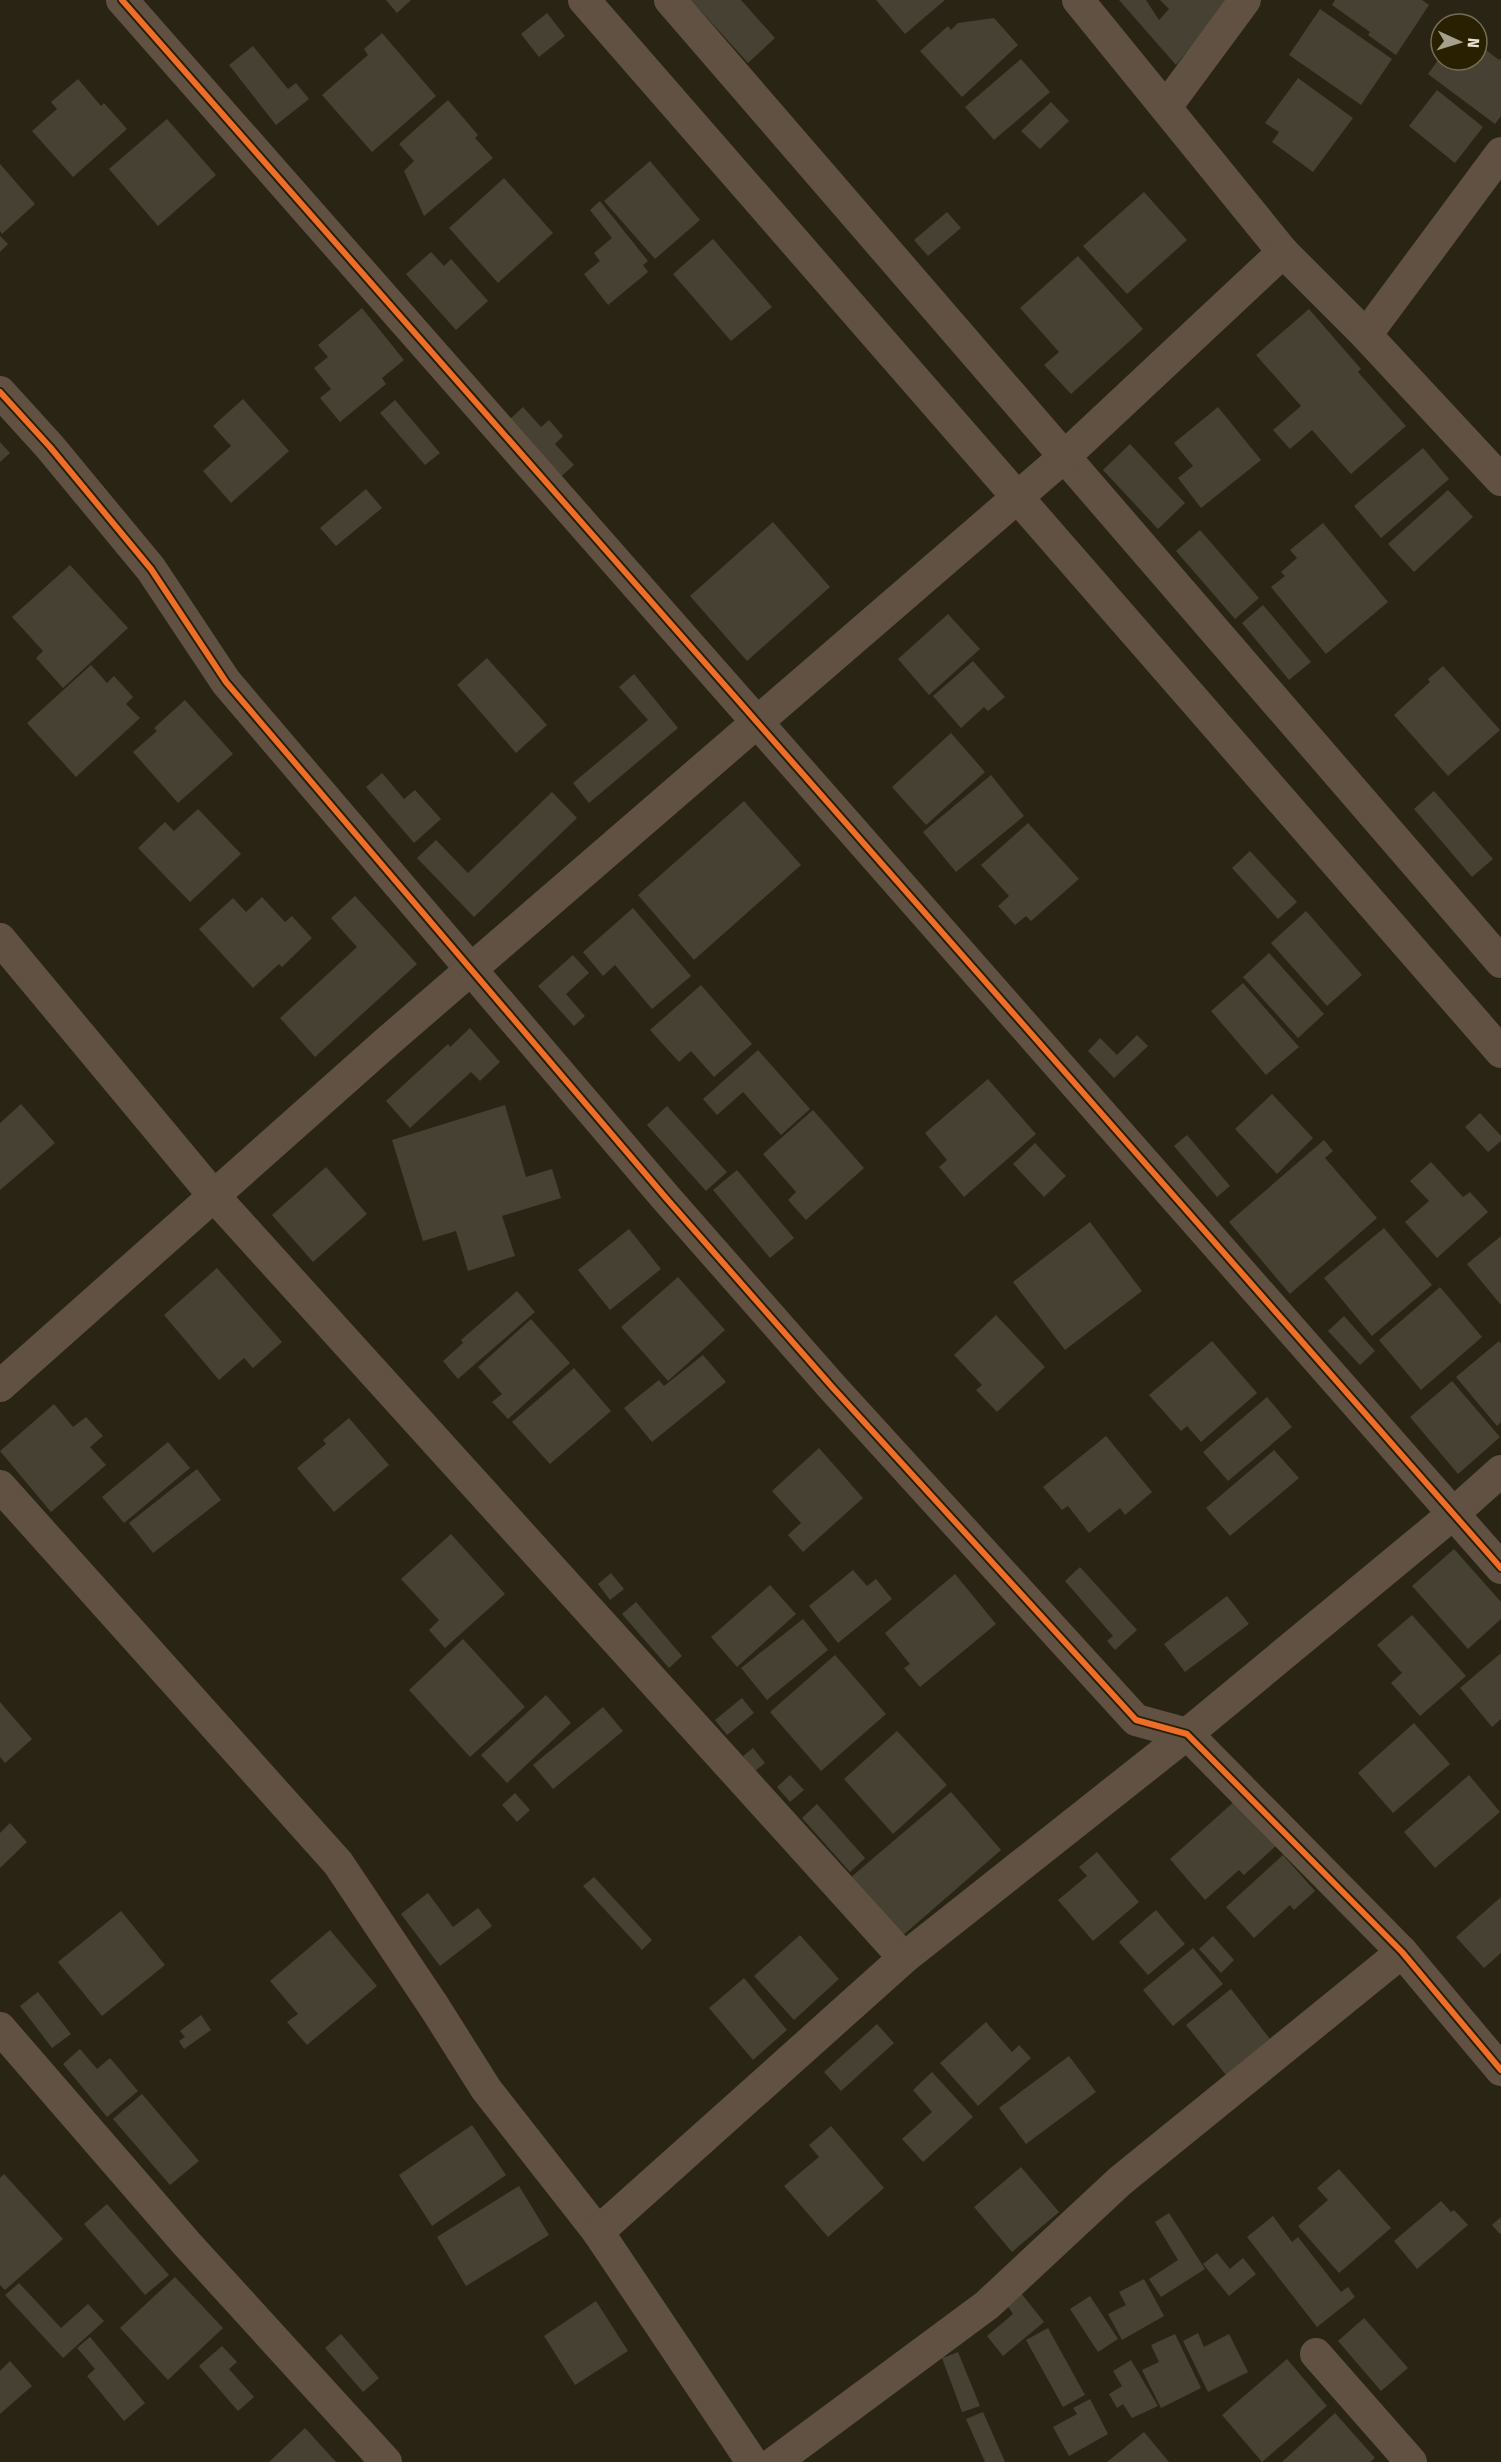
<svg xmlns="http://www.w3.org/2000/svg" width="1501" height="2462" font-family="'Fira Sans Condensed',sans-serif">
  <rect width="100%" height="100%" fill="#292413"/>
  <g fill="#474133">
    <path d="M386 0H411L397 13Z"/>
    <path d="M691 0H741L775 38 748 63Z"/>
    <path d="M876 0H945L905 34Z"/>
    <path d="M1119 0H1146L1159 20 1169 9 1160 0H1228L1176 65Z"/>
    <path d="M1335 0H1422L1429 5 1396 55 1368 35 1370 32 1332 5Z"/>
    <path d="M1320 9 1392 59 1361 105 1289 55Z"/>
    <path d="M547 13 565 36 539 57 521 34Z"/>
    <path d="M994 18 1018 45 962 97 920 51 948 26 951 30 958 23Z"/>
    <path d="M382 33 436 96 372 152 322 95 368 55 364 49Z"/>
    <path d="M1477 43 1499 60 1501 58V116L1495 124 1428 74 1441 56V60H1477Z"/>
    <path d="M253 46 288 89 296 83 309 99 276 125 229 65Z"/>
    <path d="M1021 59 1050 92 994 140 965 107Z"/>
    <path d="M1298 78 1353 118 1313 172 1272 142 1279 132 1265 123Z"/>
    <path d="M78 79 101 106 104 103 127 129 73 177 32 131 57 109 51 102Z"/>
    <path d="M1437 90 1483 127 1455 163 1409 126Z"/>
    <path d="M448 100 478 135 475 138 493 158 424 216 404 171 414 161 399 144Z"/>
    <path d="M1051 102 1069 121 1040 149 1021 131Z"/>
    <path d="M167 119 216 175 158 226 109 169Z"/>
    <path d="M650 161 700 220 655 259 604 201Z"/>
    <path d="M0 164 35 204 2 234 0 231Z"/>
    <path d="M504 178 553 233 498 283 449 228Z"/>
    <path d="M1144 192 1187 240 1127 294 1083 246Z"/>
    <path d="M600 201 648 261 643 265 648 272 608 305 584 274 600 261 594 253 612 238 590 210Z"/>
    <path d="M947 212 961 228 928 256 914 240Z"/>
    <path d="M0 236 8 244 0 252Z"/>
    <path d="M713 239 772 307 731 341 673 274Z"/>
    <path d="M431 252 444 266 451 259 488 301 456 330 406 274Z"/>
    <path d="M1078 256 1143 329 1071 394 1044 365 1059 352 1020 308Z"/>
    <path d="M362 308 404 360 382 378 386 384 340 422 320 398 331 389 314 368 328 357 318 345Z"/>
    <path d="M1309 309 1361 369 1358 372 1406 426 1351 474 1312 430 1290 449 1273 430 1301 406 1256 355Z"/>
    <path d="M243 399 289 451 231 503 203 471 231 446 213 426Z"/>
    <path d="M395 400 440 453 425 465 380 413Z"/>
    <path d="M523 407 541 427 549 420 563 436 555 444 574 465 556 481 506 423Z"/>
    <path d="M1218 407 1261 460 1201 508 1178 478 1193 466 1174 443Z"/>
    <path d="M0 442 10 453 0 462Z"/>
    <path d="M1130 444 1185 503 1158 529 1103 470Z"/>
    <path d="M1423 448 1449 479 1381 538 1354 506Z"/>
    <path d="M366 489 382 508 336 546 320 528Z"/>
    <path d="M1448 490 1473 517 1414 572 1388 544Z"/>
    <path d="M773 522 830 587 747 661 690 596Z"/>
    <path d="M1323 523 1388 602 1326 654 1271 587 1285 576 1281 572 1297 558 1290 550Z"/>
    <path d="M1200 530 1259 598 1235 619 1176 551Z"/>
    <path d="M70 565 128 628 63 688 36 658 43 651 12 617Z"/>
    <path d="M1263 605 1311 662 1289 680 1242 623Z"/>
    <path d="M948 614 980 649 929 695 898 659Z"/>
    <path d="M487 658 547 725 516 753 457 685Z"/>
    <path d="M973 661 1005 697 988 711 984 707 961 728 933 696Z"/>
    <path d="M91 665 107 683 114 676 133 697 126 704 140 718 76 777 27 723Z"/>
    <path d="M1443 666 1500 730 1448 776 1394 715 1430 682 1428 679Z"/>
    <path d="M634 674 678 728 589 803 573 783 648 720 619 687Z"/>
    <path d="M185 700 233 754 178 803 133 752 157 731 154 728Z"/>
    <path d="M951 733 985 772 926 825 892 787Z"/>
    <path d="M382 773 404 799 415 790 441 819 414 843 366 787Z"/>
    <path d="M991 775 1024 816 956 872 923 832Z"/>
    <path d="M1434 791 1493 859 1472 877 1414 809Z"/>
    <path d="M552 792 577 818 474 917 417 858 436 840 468 873Z"/>
    <path d="M744 801 801 865 694 960 638 895Z"/>
    <path d="M198 809 241 854 190 902 138 848 165 822 174 831Z"/>
    <path d="M1028 823 1079 879 1031 921 1026 916 1015 925 998 906 1009 896 981 865Z"/>
    <path d="M1250 851 1297 902 1278 919 1232 868Z"/>
    <path d="M355 896 417 964 315 1057 280 1018 357 947 331 918Z"/>
    <path d="M262 897 285 922 292 916 312 938 282 967 279 964 253 988 199 929 233 898 246 912Z"/>
    <path d="M633 908 691 976 652 1009 615 965 603 976 583 952Z"/>
    <path d="M1306 911 1362 975 1327 1006 1271 943Z"/>
    <path d="M1269 953 1324 1014 1298 1038 1243 977Z"/>
    <path d="M573 955 589 973 566 994 585 1016 574 1026 538 986Z"/>
    <path d="M1243 983 1299 1047 1266 1075 1211 1011Z"/>
    <path d="M701 985 752 1044 714 1077 691 1051 679 1062 650 1030Z"/>
    <path d="M470 1028 500 1062 480 1081 471 1072 410 1128 386 1101 448 1044 450 1047Z"/>
    <path d="M1137 1035 1148 1046 1114 1078 1088 1051 1100 1038 1117 1055Z"/>
    <path d="M758 1050 810 1109 781 1135 743 1092 717 1115 703 1099Z"/>
    <path d="M988 1079 1036 1134 964 1197 939 1167 947 1160 925 1133Z"/>
    <path d="M1272 1094 1313 1138 1277 1174 1235 1129Z"/>
    <path d="M21 1104 55 1143 0 1190V1123Z"/>
    <path d="M505 1105 526 1177 552 1169 561 1198 502 1216 515 1256 468 1271 456 1231 423 1241 392 1140Z"/>
    <path d="M667 1106 727 1172 706 1191 647 1125Z"/>
    <path d="M813 1110 864 1168 806 1220 788 1200 796 1192 763 1154Z"/>
    <path d="M1480 1113 1501 1136V1141L1488 1152 1465 1127Z"/>
    <path d="M1187 1135 1230 1186 1217 1197 1174 1146Z"/>
    <path d="M1324 1140 1333 1151 1325 1158 1377 1218 1290 1294 1229 1222Z"/>
    <path d="M1035 1143 1066 1176 1044 1197 1013 1164Z"/>
    <path d="M1431 1162 1463 1197 1470 1192 1488 1212 1437 1258 1405 1222 1429 1201 1410 1181Z"/>
    <path d="M326 1167 367 1214 313 1262 272 1215Z"/>
    <path d="M737 1170 794 1238 770 1258 713 1190Z"/>
    <path d="M1090 1222 1142 1291 1065 1350 1013 1282Z"/>
    <path d="M1384 1228 1432 1285 1372 1336 1324 1278Z"/>
    <path d="M629 1229 661 1269 610 1310 578 1270Z"/>
    <path d="M1501 1236V1305L1467 1264Z"/>
    <path d="M217 1268 282 1342 253 1368 244 1358 219 1380 164 1315Z"/>
    <path d="M678 1277 725 1330 668 1381 621 1327Z"/>
    <path d="M1440 1287 1482 1337 1421 1390 1379 1340Z"/>
    <path d="M517 1291 535 1312 458 1379 443 1361 463 1343 461 1340Z"/>
    <path d="M996 1315 1045 1367 997 1412 976 1390 982 1385 954 1355Z"/>
    <path d="M1344 1316 1375 1351 1360 1365 1328 1331Z"/>
    <path d="M531 1319 570 1363 508 1419 492 1402 502 1394 478 1367Z"/>
    <path d="M1212 1341 1257 1393 1201 1442 1187 1426 1181 1431 1149 1395Z"/>
    <path d="M1499 1341 1501 1344V1422L1497 1426 1456 1377Z"/>
    <path d="M703 1355 726 1382 652 1442 624 1408 659 1380 664 1386Z"/>
    <path d="M574 1368 611 1411 550 1464 512 1422Z"/>
    <path d="M1452 1381 1500 1437 1458 1474 1410 1417Z"/>
    <path d="M1267 1397 1292 1427 1228 1481 1203 1452Z"/>
    <path d="M54 1404 73 1427 86 1417 103 1436 90 1447 106 1465 51 1512 0 1451Z"/>
    <path d="M349 1418 389 1465 334 1512 297 1468 326 1444 323 1440Z"/>
    <path d="M1106 1436 1152 1492 1125 1515 1120 1508 1089 1533 1068 1506 1062 1510 1043 1487Z"/>
    <path d="M168 1442 190 1468 124 1523 102 1497Z"/>
    <path d="M819 1448 863 1498 803 1552 788 1535 801 1523 772 1491Z"/>
    <path d="M1274 1450 1299 1478 1230 1536 1206 1508Z"/>
    <path d="M197 1469 221 1500 153 1553 129 1523Z"/>
    <path d="M451 1534 505 1594 445 1648 429 1630 439 1620 401 1579Z"/>
    <path d="M1454 1549 1501 1602V1619L1468 1649 1412 1586Z"/>
    <path d="M1080 1567 1137 1630 1115 1650 1107 1641 1113 1636 1065 1581Z"/>
    <path d="M853 1570 867 1586 876 1579 892 1599 838 1643 809 1606Z"/>
    <path d="M611 1573 624 1589 610 1600 598 1584Z"/>
    <path d="M955 1574 996 1624 920 1687 904 1668 910 1664 885 1633Z"/>
    <path d="M770 1585 796 1614 737 1667 711 1637Z"/>
    <path d="M1227 1596 1249 1624 1185 1672 1164 1644Z"/>
    <path d="M636 1602 682 1656 669 1668 622 1614Z"/>
    <path d="M1412 1615 1466 1676 1420 1716 1391 1683 1402 1673 1377 1645Z"/>
    <path d="M803 1619 828 1650 767 1700 741 1668Z"/>
    <path d="M463 1639 525 1707 470 1757 409 1690Z"/>
    <path d="M1501 1653V1719L1492 1727 1460 1688Z"/>
    <path d="M835 1655 886 1714 821 1771 770 1712Z"/>
    <path d="M546 1695 571 1723 507 1783 481 1755Z"/>
    <path d="M742 1698 754 1713 727 1735 715 1720Z"/>
    <path d="M0 1702 32 1739 5 1763 0 1757Z"/>
    <path d="M603 1707 623 1731 553 1789 533 1765Z"/>
    <path d="M1414 1723 1450 1764 1393 1813 1358 1773Z"/>
    <path d="M897 1731 947 1785 893 1834 844 1779Z"/>
    <path d="M753 1748 765 1763 755 1771 743 1756Z"/>
    <path d="M790 1775 804 1790 790 1802 777 1787Z"/>
    <path d="M1469 1775 1500 1812 1435 1868 1404 1832Z"/>
    <path d="M951 1792 1001 1850 901 1937 850 1878Z"/>
    <path d="M515 1793 530 1810 517 1822 502 1805Z"/>
    <path d="M1237 1799 1277 1845 1244 1875 1239 1870 1205 1900 1170 1859Z"/>
    <path d="M817 1804 865 1858 850 1872 802 1818Z"/>
    <path d="M10 1823 27 1842 0 1868V1833Z"/>
    <path d="M1097 1852 1139 1902 1093 1941 1058 1900 1087 1876 1079 1867Z"/>
    <path d="M1283 1855 1315 1891 1294 1910 1290 1905 1254 1938 1226 1907Z"/>
    <path d="M594 1877 652 1940 642 1950 583 1886Z"/>
    <path d="M428 1893 453 1927 478 1908 492 1926 440 1966 401 1914Z"/>
    <path d="M1501 1897V1953L1484 1968 1456 1937Z"/>
    <path d="M1156 1910 1185 1944 1148 1975 1119 1942Z"/>
    <path d="M121 1911 165 1965 102 2016 58 1962Z"/>
    <path d="M330 1930 377 1986 307 2045 287 2022 298 2014 270 1981Z"/>
    <path d="M800 1935 839 1979 794 2020 754 1976Z"/>
    <path d="M1213 1936 1234 1960 1221 1973 1199 1949Z"/>
    <path d="M1193 1948 1223 1984 1173 2026 1143 1990Z"/>
    <path d="M744 1978 787 2030 753 2060 709 2008Z"/>
    <path d="M1231 1989 1270 2039 1226 2075 1186 2025Z"/>
    <path d="M38 1992 71 2034 52 2048 20 2006Z"/>
    <path d="M201 2015 211 2030 184 2049 179 2041 185 2037 180 2031Z"/>
    <path d="M986 2022 1012 2052 1019 2045 1031 2058 978 2106 940 2063Z"/>
    <path d="M877 2024 894 2043 841 2091 824 2072Z"/>
    <path d="M80 2049 97 2069 110 2058 138 2091 107 2117 63 2064Z"/>
    <path d="M1069 2056 1096 2092 1026 2144 999 2108Z"/>
    <path d="M932 2072 973 2117 923 2162 902 2139 932 2112 913 2090Z"/>
    <path d="M142 2094 199 2161 170 2185 113 2119Z"/>
    <path d="M472 2125 506 2175 432 2226 399 2175Z"/>
    <path d="M831 2126 884 2188 828 2237 784 2186 819 2157 809 2145Z"/>
    <path d="M1021 2167 1059 2212 1012 2252 974 2207Z"/>
    <path d="M1339 2169 1391 2228 1339 2273 1298 2226 1328 2200 1317 2188Z"/>
    <path d="M4 2174 63 2239 5 2290 0 2285V2178Z"/>
    <path d="M519 2186 549 2235 466 2286 437 2237Z"/>
    <path d="M1441 2201 1451 2212 1454 2210 1468 2225 1417 2269 1394 2241Z"/>
    <path d="M107 2204 169 2275 145 2295 84 2224Z"/>
    <path d="M1169 2213 1205 2269 1161 2297 1149 2279 1178 2260 1155 2222Z"/>
    <path d="M1273 2216 1292 2242 1298 2237 1341 2292 1348 2287 1355 2297 1317 2327 1247 2237Z"/>
    <path d="M1501 2217V2235L1492 2225Z"/>
    <path d="M1217 2253 1230 2269 1243 2258 1256 2274 1229 2296 1203 2264Z"/>
    <path d="M175 2277 223 2328 168 2380 120 2328Z"/>
    <path d="M1144 2279 1164 2316 1122 2340 1108 2314 1126 2305 1119 2292Z"/>
    <path d="M19 2283 61 2328 88 2304 104 2321 63 2358 5 2295Z"/>
    <path d="M1021 2293 1044 2322 1003 2356 987 2336 1013 2314 1007 2305Z"/>
    <path d="M1090 2296 1118 2339 1098 2352 1070 2309Z"/>
    <path d="M596 2301 628 2351 575 2385 544 2336Z"/>
    <path d="M1364 2318 1408 2368 1381 2391 1338 2341Z"/>
    <path d="M1048 2328 1085 2395 1063 2407 1026 2340Z"/>
    <path d="M1198 2333 1204 2347 1229 2334 1248 2372 1208 2392 1183 2341Z"/>
    <path d="M341 2334 379 2378 363 2392 325 2348Z"/>
    <path d="M1175 2334 1201 2388 1161 2408 1142 2370 1159 2362 1151 2345Z"/>
    <path d="M90 2337 145 2403 124 2421 87 2376 95 2369 77 2348Z"/>
    <path d="M222 2346 237 2362 229 2369 254 2397 238 2411 199 2366Z"/>
    <path d="M958 2352 980 2406 962 2412 942 2358Z"/>
    <path d="M1287 2359 1327 2406 1262 2462 1222 2415Z"/>
    <path d="M1131 2360 1158 2406 1132 2418 1123 2404 1117 2408 1109 2394 1122 2386 1113 2371Z"/>
    <path d="M10 2361 32 2386 0 2414V2371Z"/>
    <path d="M1090 2399 1108 2434 1069 2456 1053 2427 1077 2414 1073 2408Z"/>
    <path d="M983 2412 1005 2462H985L966 2419Z"/>
    <path d="M1335 2413 1375 2458 1370 2462H1282Z"/>
    <path d="M305 2428 336 2462H269Z"/>
    <path d="M1144 2432 1169 2462H1107Z"/>
  </g>
  <g fill="none" stroke-linecap="round" stroke-linejoin="round">
    <g stroke="#605142" stroke-width="32">
      <path d="M122 0 1501 1568"/>
      <path d="M584 0 1501 1052"/>
      <path d="M670 0 1501 962"/>
      <path d="M1078 0 1283 252 1366 335 1501 480"/>
      <path d="M1166 107 1245 0"/>
      <path d="M1366 335 1501 153"/>
      <path d="M0 392 50 447 151 569 226 682 666 1198 833 1388 1136 1720 1187 1734 1402 1952 1501 2070"/>
      <path d="M0 939 214 1196 904 1958"/>
      <path d="M0 1386 388 1041 1064 457 1283 252"/>
      <path d="M0 1486 338 1863 435 2008 486 2089 598 2232 752 2462"/>
      <path d="M0 2028 187 2244 386 2462"/>
      <path d="M598 2232 904 1958 1187 1734 1453 1514 1501 1471"/>
      <path d="M1316 2354 1411 2462"/>
      <path d="M775 2462 987 2305 1120 2181 1402 1952"/>
    </g>
    <g stroke="#291f01" stroke-width="10">
      <g id="cycleway">
        <path d="M122 0 1501 1568"/>
        <path d="M0 392 50 447 151 569 226 682 666 1198 833 1388 1136 1720 1187 1734 1402 1952 1501 2070"/>
      </g>
    </g>
    <use href="#cycleway" stroke="#ee6e29" stroke-width="6"/>
  </g>
  <g transform="translate(1459 42) rotate(94)"><circle r="28" fill="#291f01" stroke="#756d54" stroke-width="1.5"/>
  <path d="M0-4.5L10 22L0 15L-10 22Z" fill="#a5a08e"/>
  <text y="-9" font-size="16" font-weight="bold" text-anchor="middle" fill="#e8e2d0">N</text>
  </g>
</svg>
